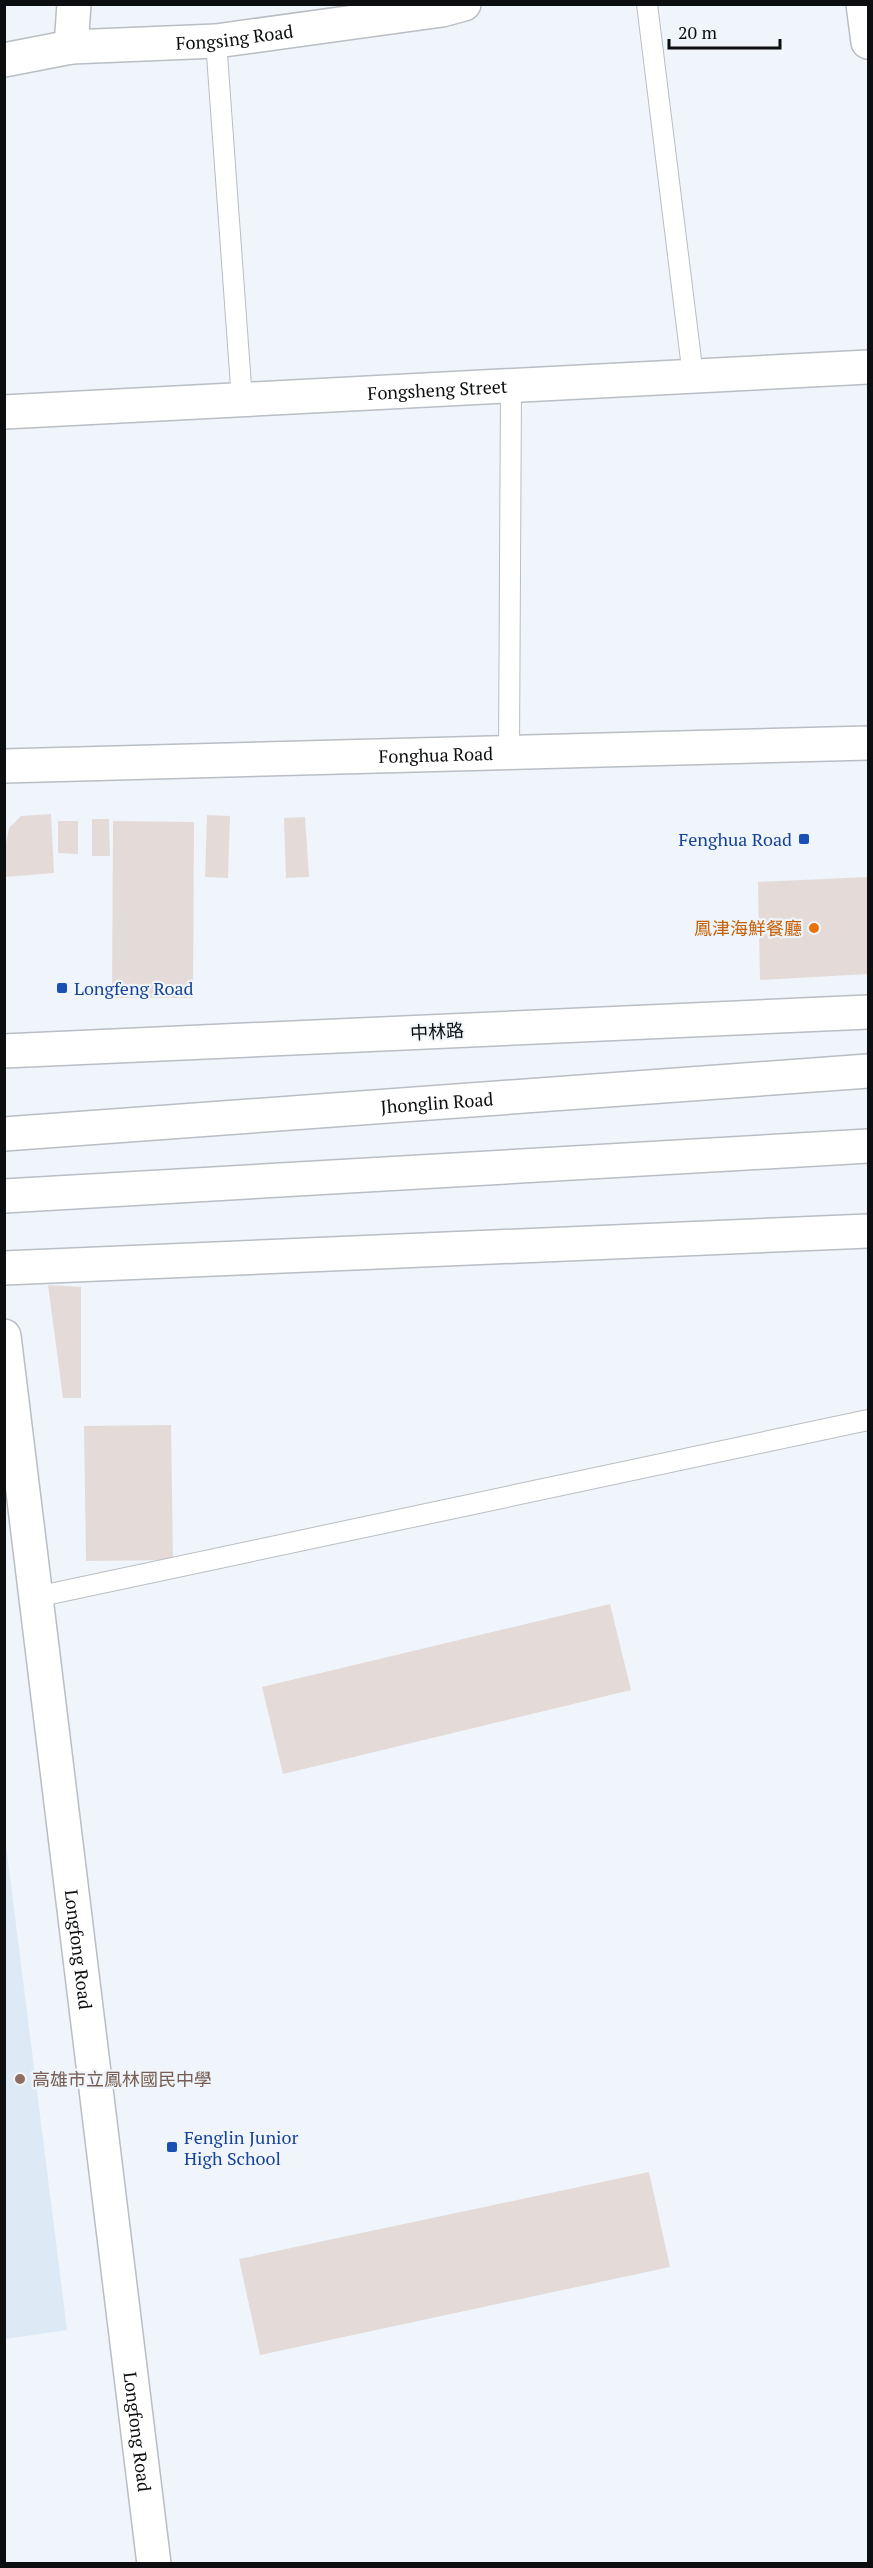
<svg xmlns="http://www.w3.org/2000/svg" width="873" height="2568" font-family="'PT Serif','Noto Sans TC',serif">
  <rect width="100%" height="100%" fill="#eff5fa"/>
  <path fill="#dde9f4" d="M4 1829 67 2330 5 2339H4Z"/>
  <g fill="#e4dbd9">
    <path d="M51 814 54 873 4 877V853L9 828 21 816Z"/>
    <path d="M207 815 230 816 228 878 205 877Z"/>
    <path d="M305 817 309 877 286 878 284 818Z"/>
    <path d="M92 819H109L110 856H92Z"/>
    <path d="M58 821H78V854L58 853Z"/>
    <path d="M113 821 194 822 193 998H112Z"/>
    <path d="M868 877V974L760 980 758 882Z"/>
    <path d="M48 1285 81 1287V1398H63Z"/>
    <path d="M171 1425 173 1560 86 1561 84 1426Z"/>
    <path d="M610 1604 631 1690 283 1774 262 1687Z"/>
    <path d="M649 2172 670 2267 260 2355 239 2259Z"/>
  </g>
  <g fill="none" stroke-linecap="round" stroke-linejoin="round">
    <g stroke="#b8bec3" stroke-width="22">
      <g id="service">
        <path d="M647 4 693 376"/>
        <path d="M216 41 242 400"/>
        <path d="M509 753 511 385"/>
        <path d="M36 1597 868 1420"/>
      </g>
    </g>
    <g stroke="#b8bec3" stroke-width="36">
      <g id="minor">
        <path d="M863 4 868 42"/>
        <path d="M71 47 74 4"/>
        <path id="s1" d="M4 60 71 47 216 41 442 10 464 4"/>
        <path id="s2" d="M4 412 868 367"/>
        <path id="s3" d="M4 766 868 743"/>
        <path d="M4 1051 868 1012"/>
        <path d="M4 1268 868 1231"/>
        <path id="s4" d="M4 1336 154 2564"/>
      </g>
    </g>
    <g stroke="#b8bec3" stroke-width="36">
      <g id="tertiary">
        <path id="s5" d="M4 1134 868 1071"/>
        <path d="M4 1196 868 1146"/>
      </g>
    </g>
    <use href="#service" stroke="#fff" stroke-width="20"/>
    <use href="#minor" stroke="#fff" stroke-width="33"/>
    <use href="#tertiary" stroke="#fff" stroke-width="33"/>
  </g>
  <g fill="#1a4fb4" stroke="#eff5fa" stroke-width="2">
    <rect x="798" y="833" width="12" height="12" rx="3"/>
    <rect x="56" y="982" width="12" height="12" rx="3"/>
    <rect x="166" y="2141" width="12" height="12" rx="3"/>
  </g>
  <circle fill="#e8710a" stroke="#eff5fa" stroke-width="2" cx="814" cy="928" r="6"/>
  <circle fill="#8d6e63" stroke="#eff5fa" stroke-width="2" cx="20" cy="2079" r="6"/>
  <g text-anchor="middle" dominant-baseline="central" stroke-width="4.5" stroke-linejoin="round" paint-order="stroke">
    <g font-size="18" fill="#0c0e0f" stroke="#eff5fa">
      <text stroke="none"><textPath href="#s1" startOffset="232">Fongsing Road</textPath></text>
      <text stroke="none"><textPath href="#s2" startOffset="434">Fongsheng Street</textPath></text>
      <text stroke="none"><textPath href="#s3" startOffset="432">Fonghua Road</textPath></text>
      <text transform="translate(437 1031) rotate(-3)">中林路</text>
      <text stroke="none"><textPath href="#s5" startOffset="434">Jhonglin Road</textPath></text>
      <text stroke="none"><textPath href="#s4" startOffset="618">Longfong Road</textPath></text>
      <text stroke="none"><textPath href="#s4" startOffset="1104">Longfong Road</textPath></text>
    </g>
    <g font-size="18" fill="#164399" stroke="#eff5fa" text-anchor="start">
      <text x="792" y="839" text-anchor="end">Fenghua Road</text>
      <text x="74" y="988">Longfeng Road</text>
      <text x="184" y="2137">Fenglin Junior<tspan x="184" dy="21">High School</tspan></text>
    </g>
    <g font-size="18" fill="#c56008" stroke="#eff5fa" text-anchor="end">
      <text x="802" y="928">鳳津海鮮餐廳</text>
    </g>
    <g font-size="18" fill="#785e54" stroke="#eff5fa" text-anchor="start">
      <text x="32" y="2079">高雄市立鳳林國民中學</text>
    </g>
  </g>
  <rect width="873" height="2568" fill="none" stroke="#0c0e0f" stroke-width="12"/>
  <path d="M669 39v9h111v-9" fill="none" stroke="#0c0e0f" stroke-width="3"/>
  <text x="678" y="39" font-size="18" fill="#0c0e0f" stroke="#eff5fa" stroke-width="4.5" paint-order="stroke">20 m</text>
</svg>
